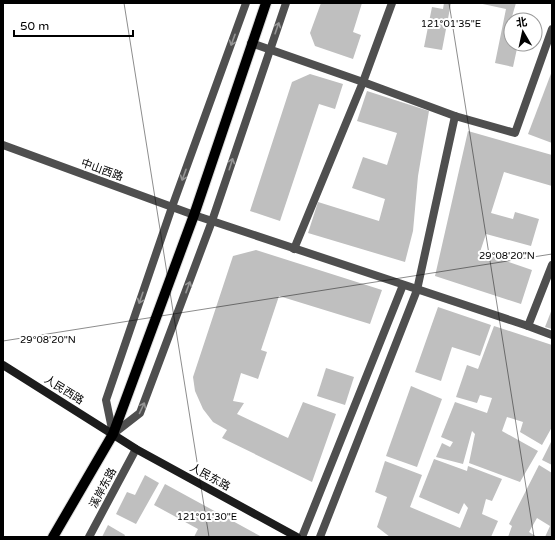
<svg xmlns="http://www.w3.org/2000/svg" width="555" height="540" font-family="'Varela Round','Noto Sans SC',sans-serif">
  <rect width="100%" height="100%" fill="#fff"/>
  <g fill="#bfbfbf">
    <path d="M321 3H362L353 32 361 35 353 59 315 46 310 33Z"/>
    <path d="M444 3H451L442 50 424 47 432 7 443 9Z"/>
    <path d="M478 3H516L511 20V44H518L513 67 495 63 506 9Z"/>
    <path d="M552 71V143L528 134Z"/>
    <path d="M310 74 343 84 335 109 319 104 280 221 250 211 292 82Z"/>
    <path d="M367 91 429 111 418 176 413 231 405 262 308 233 318 202 379 221 385 199 352 188 363 157 387 165 397 133 357 121Z"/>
    <path d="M468 131 552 155V186L504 172 491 213 513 219 515 212 539 219 531 246 486 234 480 252 532 270 521 304 435 276Z"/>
    <path d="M256 250 382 290 370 324 279 296 261 350 267 352 258 379 241 373 233 401 244 403 237 414 288 438 303 402 336 414 312 482 222 438 227 430 213 422 203 409 195 391 193 377 233 256Z"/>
    <path d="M438 307 491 325 480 356 452 347 441 381 415 372Z"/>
    <path d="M552 309V329L545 327Z"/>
    <path d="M494 326 552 345V427L542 445 520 432 523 422 507 417 502 431 538 451 520 482 469 463 475 434 472 431 463 464 436 457 442 443 450 447 453 442 441 437 455 402 487 413 492 398 480 395 477 403 456 397 467 365 478 369Z"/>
    <path d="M326 368 354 377 345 405 317 396Z"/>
    <path d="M411 386 442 399 417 467 386 456Z"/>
    <path d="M552 440V465L542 460Z"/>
    <path d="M434 459 467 471 468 466 502 479 492 501 486 499 482 514 498 521 491 537H390L377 527 387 497 375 492 385 461 422 475 410 507 460 528 468 508 464 503 459 514 419 497Z"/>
    <path d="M539 465 552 473V537H545L550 526 537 518 529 532 537 537H508L512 526 509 524Z"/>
    <path d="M145 475 159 483 136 524 116 514 127 492 135 495Z"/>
    <path d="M165 484 262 537H194L198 529 154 505Z"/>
    <path d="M108 525 125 535 124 537H102Z"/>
  </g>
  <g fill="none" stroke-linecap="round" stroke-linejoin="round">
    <g stroke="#dbdbdb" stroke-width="12">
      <path id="primary" d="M53 537 113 434 194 215 266 3"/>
    </g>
    <g stroke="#4f4f4f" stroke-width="8">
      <path d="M246 3 172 207 106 400 113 434 140 413 212 221 286 3"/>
      <path d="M251 43 363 82"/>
      <path d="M194 215 528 326 552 265"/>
      <path d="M294 249 363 82 392 3"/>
      <path d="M302 537 403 285"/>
    </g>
    <g stroke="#4f4f4f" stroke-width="8">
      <path d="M363 82 455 116"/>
      <path d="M3 145 194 215"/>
      <path d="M528 326 552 335"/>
      <path d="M320 537 417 290 455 116 515 133 552 29"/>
    </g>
    <path stroke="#4f4f4f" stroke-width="8" d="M89 537 136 449"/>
    <path stroke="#1c1c1c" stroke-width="8" d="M3 365 136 449 297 537"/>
    <use href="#primary" stroke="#000" stroke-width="10"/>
  </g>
  <defs><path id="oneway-shaft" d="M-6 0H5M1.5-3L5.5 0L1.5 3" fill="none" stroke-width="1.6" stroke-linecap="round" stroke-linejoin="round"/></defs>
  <g stroke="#959595">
    <use href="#oneway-shaft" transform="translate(277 28) rotate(-71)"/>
    <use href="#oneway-shaft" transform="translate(233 40) rotate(110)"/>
    <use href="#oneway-shaft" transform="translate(231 164) rotate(-72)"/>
    <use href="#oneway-shaft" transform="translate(184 175) rotate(110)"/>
    <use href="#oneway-shaft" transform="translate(188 287) rotate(-70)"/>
    <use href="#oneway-shaft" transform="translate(141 298) rotate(109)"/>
    <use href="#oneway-shaft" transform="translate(142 408) rotate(-65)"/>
  </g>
  <path fill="none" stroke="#000" stroke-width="1" stroke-opacity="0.45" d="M124 3 209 537M449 3 534 537M3 341 552 254"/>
  <g text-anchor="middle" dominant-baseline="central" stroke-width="4" stroke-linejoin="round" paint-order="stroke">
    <g font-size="11" fill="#000" stroke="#fff">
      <text transform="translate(102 170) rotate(20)">中山西路</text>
      <text transform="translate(64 390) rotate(32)">人民西路</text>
      <text transform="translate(210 477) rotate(29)">人民东路</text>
      <text transform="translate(103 488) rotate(-62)">溪岸东路</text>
    </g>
  </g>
  <g font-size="10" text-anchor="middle" fill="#000" stroke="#fff" stroke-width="4" stroke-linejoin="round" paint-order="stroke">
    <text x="451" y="27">121°01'35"E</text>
    <text x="507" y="259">29°08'20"N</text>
    <text x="48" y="343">29°08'20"N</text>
    <text x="207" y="520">121°01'30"E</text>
  </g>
  <rect width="555" height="540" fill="none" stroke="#000000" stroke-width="8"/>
  <g transform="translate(523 32) rotate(351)"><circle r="19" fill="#ffffff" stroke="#999999"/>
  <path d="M0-3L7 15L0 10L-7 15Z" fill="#000000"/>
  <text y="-6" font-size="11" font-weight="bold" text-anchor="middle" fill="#000000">北</text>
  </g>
  <path d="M14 30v6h119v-6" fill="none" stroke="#000000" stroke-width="2"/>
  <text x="20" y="30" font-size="12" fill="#000000" stroke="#ffffff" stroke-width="3" paint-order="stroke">50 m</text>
</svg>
